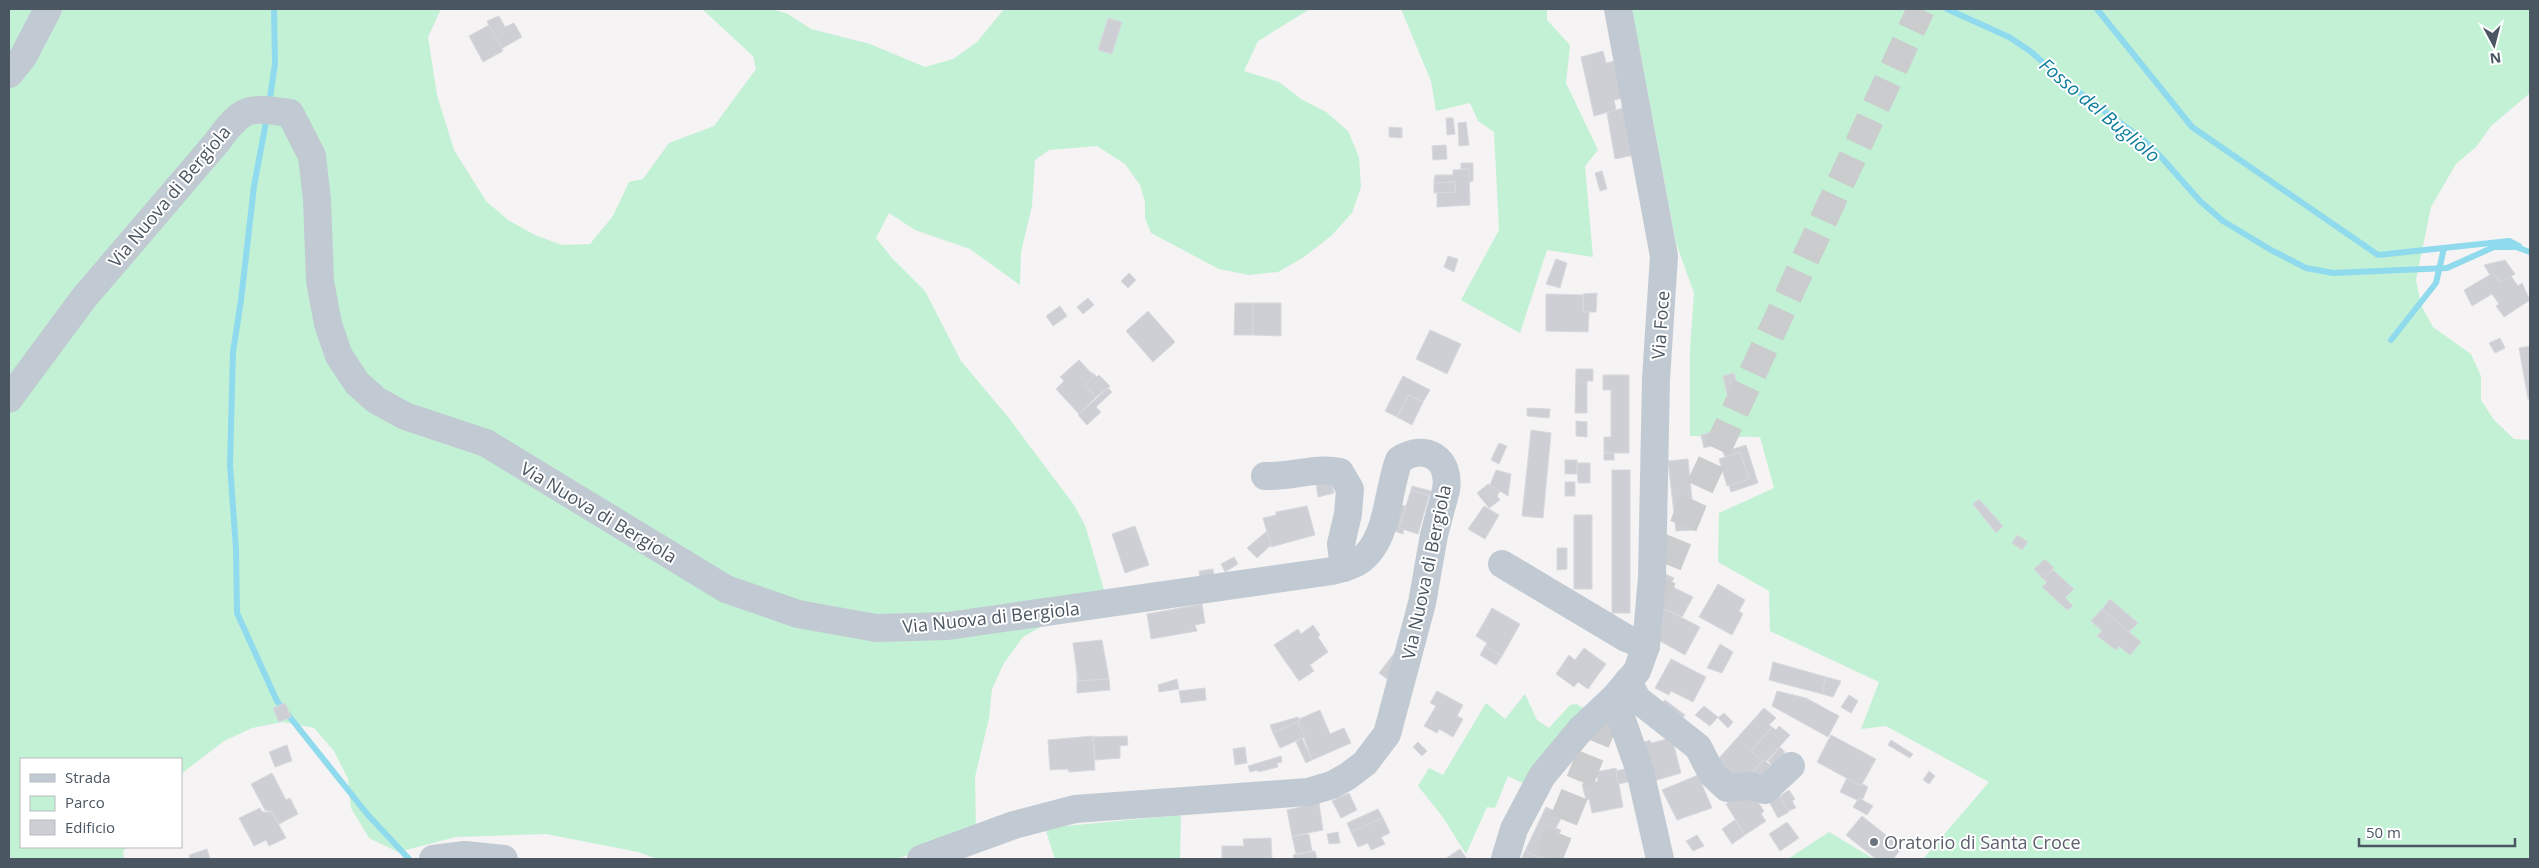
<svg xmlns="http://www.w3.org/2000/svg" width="2539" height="868" font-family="'Open Sans',sans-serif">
  <rect width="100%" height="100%" fill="#f5f3f3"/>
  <g fill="#c3f1d5">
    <path d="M9 9H441L428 37 437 95 454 150 486 201 508 220 535 235 562 245 590 244 613 216 629 182 643 179 669 143 714 126 756 69 753 56 702 9H772L788 14 811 29 870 44 925 67 953 59 977 42 1004 9H1310L1258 41 1244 71 1279 82 1301 99 1326 112 1348 131 1359 157 1361 187 1352 213 1331 236 1304 257 1278 272 1249 275 1219 269 1151 233 1145 218V202L1140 185 1125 164 1097 146 1049 150 1035 160 1032 206 1021 252 1020 285 970 249 915 230 889 213 876 238 892 258 925 291 961 361 1008 417 1074 505 1085 525 1104 590 1023 637 1004 663 992 689 989 718 975 777 976 834 896 859H657L638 852 546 834 456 837 398 852 369 838 351 808 348 779 334 751 314 728 283 722 252 728 224 741 181 774V759H21V847H126L123 852 124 859H9Z"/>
    <path d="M1401 9H1547V20L1570 45 1566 83 1598 150 1585 166 1593 257 1547 250 1520 333 1461 300 1499 230 1494 132 1478 121 1470 103 1436 111 1431 81Z"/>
    <path d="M1632 9H2530V93L2491 126 2476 147 2456 164 2431 207 2416 280 2421 305 2433 327 2471 354 2481 376V400L2494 420 2514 439 2530 440V859H1923L1989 782 1886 726 1861 729 1879 682 1770 631 1769 591 1718 562 1719 513 1774 488 1760 437 1690 436V348L1694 293 1676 243Z"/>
    <path d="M1525 694 1537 720 1549 728 1570 705 1577 704 1589 712 1523 783 1508 776 1495 808 1487 807 1466 854 1442 816 1418 786 1429 768 1443 775 1486 703 1505 719Z"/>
    <path d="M1181 815 1180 859H1055L1045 828Z"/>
    <path d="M1829 832 1874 859H1788Z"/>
  </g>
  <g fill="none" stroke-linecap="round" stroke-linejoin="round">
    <g stroke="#90daee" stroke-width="6">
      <path d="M1947 9 2009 37 2030 51 2068 84 2142 139 2161 157 2200 201 2223 221 2271 250 2306 268 2333 273 2447 268 2494 247H2516L2530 252"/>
      <path d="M2097 9 2192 127 2378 255 2509 241 2519 246"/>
      <path d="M269 104 275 64 274 9"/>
      <path d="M267 117 254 186 241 300 233 352 230 465 236 549 237 613 277 701 368 815 409 859"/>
      <path d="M2391 340 2436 283 2444 248"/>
    </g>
  </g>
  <g fill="#cdcfd5" stroke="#d7d9de">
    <path d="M499 16 505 27 514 23 522 37 501 49 487 21Z"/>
    <path d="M1108 18 1122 22 1112 54 1098 50Z"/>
    <path d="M489 25 503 51 483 62 469 36Z"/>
    <path d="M1603 51 1606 63 1615 61 1623 98 1614 100 1616 110 1594 116 1581 57Z"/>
    <path d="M1623 108 1634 155 1615 159 1607 113Z"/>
    <path d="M1446 118H1453L1455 134 1447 135Z"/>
    <path d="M1466 122 1469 145 1459 146 1458 123Z"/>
    <path d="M1389 127 1402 128V138L1389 137Z"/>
    <path d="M1446 145 1447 159 1433 160 1432 146Z"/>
    <path d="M1461 163H1473V181L1469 182V169H1461Z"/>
    <path d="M1469 169 1470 205 1437 207V193L1455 192V182L1434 183 1435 175H1453V170Z"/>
    <path d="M1602 171 1607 189 1600 191 1595 173Z"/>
    <path d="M1455 182V192L1434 193V183Z"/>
    <path d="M1448 256 1458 259 1454 272 1444 267Z"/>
    <path d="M1556 259 1567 263 1560 288 1546 284Z"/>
    <path d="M2505 260 2515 274 2500 282 2493 273 2490 275 2484 265Z"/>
    <path d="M1129 273 1136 280 1128 288 1121 281Z"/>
    <path d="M2493 273 2500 282 2511 276 2518 286 2522 283 2530 300 2504 317 2496 306 2499 304 2492 294 2472 306 2464 290Z"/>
    <path d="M1597 293 1596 312H1583V294Z"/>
    <path d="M1546 294 1583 295V312H1589L1588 332 1546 331Z"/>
    <path d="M1088 298 1094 305 1083 314 1077 307Z"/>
    <path d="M1235 303H1253V335H1234Z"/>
    <path d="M1253 303H1281V336L1253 335Z"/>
    <path d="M1060 306 1067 316 1053 326 1046 316Z"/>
    <path d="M1148 311 1175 342 1153 362 1126 331Z"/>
    <path d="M1430 330 1461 344 1447 374 1416 359Z"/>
    <path d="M2500 338 2505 348 2495 353 2489 343Z"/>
    <path d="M2530 346V399H2528L2519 348Z"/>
    <path d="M1079 360 1094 376 1085 385 1096 397 1079 414 1056 389 1064 381 1060 377Z"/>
    <path d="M1576 369H1593V381H1587V413H1575Z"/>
    <path d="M1092 372 1097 377 1099 375 1110 386 1096 397 1085 385 1094 376Z"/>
    <path d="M1734 373 1739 390 1727 394 1723 376Z"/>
    <path d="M1603 375H1629V453H1604V437H1611V390H1603Z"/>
    <path d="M1403 376 1430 390 1423 402 1408 395 1397 417 1385 411Z"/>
    <path d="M1108 388 1112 392 1096 407 1101 412 1087 425 1078 415Z"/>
    <path d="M1408 395 1423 402 1412 425 1397 417Z"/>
    <path d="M1527 408 1550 409 1549 418 1527 416Z"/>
    <path d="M1576 421 1587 422V437L1576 436Z"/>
    <path d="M1531 430 1551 433 1543 518 1522 516Z"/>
    <path d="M1711 432 1714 445 1704 448 1701 435Z"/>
    <path d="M1499 443 1507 446 1499 464 1491 460Z"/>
    <path d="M1746 445 1758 483 1731 492 1729 485 1749 479 1740 452 1725 457 1723 452Z"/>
    <path d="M1740 452 1749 479 1727 486 1719 459Z"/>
    <rect x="1604" y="453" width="10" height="7"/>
    <path d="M1688 459 1695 530 1676 531 1668 461Z"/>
    <rect x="1565" y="460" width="12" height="14"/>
    <path d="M1577 463H1590V483H1578Z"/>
    <path d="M1496 470 1511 474 1508 496 1490 485Z"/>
    <rect x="1612" y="470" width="18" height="143"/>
    <path d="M1315 477 1331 482 1334 493 1318 497Z"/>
    <rect x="1565" y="482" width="10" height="14"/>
    <path d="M1488 484 1500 491 1497 496 1500 500 1489 508 1477 493Z"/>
    <path d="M1412 486 1431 491 1429 496 1411 490Z"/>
    <path d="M1411 490 1429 496 1418 534 1399 528Z"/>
    <path d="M1979 499 2003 526 1996 533 1973 504Z"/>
    <path d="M1397 505 1406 506 1399 528 1404 529 1403 534 1391 530Z"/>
    <path d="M1307 506 1315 535 1271 547 1263 518 1276 515V512Z"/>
    <path d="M1484 506 1499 515 1485 539 1468 529Z"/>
    <rect x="1574" y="515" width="18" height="74"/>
    <path d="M1135 526 1149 565 1125 573 1112 534Z"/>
    <path d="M1267 531 1271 545 1257 558 1247 548Z"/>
    <path d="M2017 535 2028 542 2022 550 2012 543Z"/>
    <path d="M1557 548H1567V569L1557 570Z"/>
    <path d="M1234 557 1238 564 1225 572 1221 564Z"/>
    <path d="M2045 559 2054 568 2043 579 2034 569Z"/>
    <path d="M1213 569 1214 577 1200 579 1199 571Z"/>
    <path d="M2053 570 2074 589 2065 598 2073 606 2067 610 2042 587 2047 582 2043 579Z"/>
    <path d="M1665 574 1674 578 1670 586 1665 583Z"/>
    <path d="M1665 583 1693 597 1682 617 1663 608Z"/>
    <path d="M1718 584 1745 600 1739 611 1743 614 1732 635 1699 617Z"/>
    <path d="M2110 599 2138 623 2129 632 2102 609Z"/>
    <path d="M1202 604 1205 623 1195 625 1197 631 1151 639 1147 614Z"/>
    <path d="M1492 608 1520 624 1502 656 1485 646 1487 643 1476 636Z"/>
    <path d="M1663 608 1700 627 1685 655 1660 641Z"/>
    <path d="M2102 609 2141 642 2130 655 2119 646 2116 650 2097 636 2102 631 2091 621Z"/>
    <path d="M1313 625 1320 635 1318 637 1328 652 1310 665 1314 671 1299 681 1274 645 1298 629 1301 634Z"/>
    <path d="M1102 640 1109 679 1078 681 1073 643Z"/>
    <path d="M1720 644 1733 652 1722 673 1707 668Z"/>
    <path d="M1485 646 1502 656 1496 665 1480 655Z"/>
    <path d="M1399 647 1398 667 1387 679 1379 673Z"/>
    <path d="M1584 648 1606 664 1588 689 1578 682 1574 687 1556 674 1569 655 1575 660Z"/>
    <path d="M1671 659 1706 677 1693 702 1671 691 1669 695 1655 688Z"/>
    <path d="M1773 662 1826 677 1822 694 1769 680Z"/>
    <path d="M1077 671 1078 681 1109 679 1110 690 1077 693Z"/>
    <path d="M1826 677 1841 681 1833 697 1822 694Z"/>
    <path d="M1177 679 1179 689 1159 692 1158 685Z"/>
    <path d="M1205 688 1206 700 1181 703 1179 691Z"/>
    <path d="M1437 691 1463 705 1457 716 1463 719 1453 737 1439 729 1437 733 1424 726 1436 706 1430 703Z"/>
    <path d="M1777 691 1806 698 1839 716 1828 737 1772 706Z"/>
    <path d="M1849 695 1858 701 1851 713 1841 707Z"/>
    <path d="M1665 700 1685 715 1677 726 1658 708Z"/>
    <path d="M285 703 291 717 279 722 273 708Z"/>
    <path d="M1704 706 1718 717 1710 726 1695 715Z"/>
    <path d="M1764 708 1776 718 1769 725 1772 727 1751 751 1763 760 1749 777 1740 779 1711 767Z"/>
    <path d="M1320 710 1330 734 1344 728 1351 743 1312 760 1298 722 1300 721 1299 719Z"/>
    <path d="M1724 713 1733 722 1728 728 1718 718Z"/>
    <path d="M1298 717 1300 721 1273 733 1270 725Z"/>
    <path d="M1298 722 1305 737 1280 748 1273 733Z"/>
    <path d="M1779 726 1790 735 1765 763 1751 751 1772 727 1776 730Z"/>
    <path d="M1831 735 1876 759 1861 786 1817 762Z"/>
    <path d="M1093 736 1095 770 1069 772 1068 769 1050 770 1048 740Z"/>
    <path d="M1127 736 1128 745 1120 746V758L1095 760 1093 737Z"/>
    <path d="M1302 738 1312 760 1306 763 1296 742Z"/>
    <path d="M1672 738 1681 773 1650 782 1639 744 1650 740 1651 743Z"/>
    <path d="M1891 740 1913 754 1910 758 1888 745Z"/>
    <path d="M1418 742 1427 751 1422 756 1413 747Z"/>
    <path d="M287 745 292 761 275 767 269 752Z"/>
    <path d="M1245 747 1247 763 1235 765 1233 749Z"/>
    <path d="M1780 747 1785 752 1773 766 1768 761Z"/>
    <path d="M1281 756 1282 762 1277 763 1278 767 1258 772V770L1250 772 1248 766Z"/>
    <path d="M1763 760 1777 769 1764 788 1749 777Z"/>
    <path d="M1616 768 1623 807 1592 813 1589 799 1586 800 1582 784 1598 781 1596 772Z"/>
    <path d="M1629 768 1632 781 1618 784 1616 771Z"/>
    <path d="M1929 771 1935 776 1929 784 1923 780Z"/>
    <path d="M272 773 286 800 290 798 298 814 279 824 272 812 265 810 251 784Z"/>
    <path d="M1698 775 1712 808 1677 820 1662 790Z"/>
    <path d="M1847 778 1861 786 1863 784 1868 787 1863 799 1859 798 1857 800 1840 792Z"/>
    <path d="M1776 788 1789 812 1778 818 1765 794Z"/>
    <path d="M1789 790 1795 799 1792 801 1796 808 1788 811 1780 796Z"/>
    <path d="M1745 791 1753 801 1756 799 1764 811 1761 814 1766 821 1745 835 1726 804Z"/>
    <path d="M1349 793 1357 810 1341 818 1332 801Z"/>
    <path d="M1859 798 1873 806 1867 815 1853 807Z"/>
    <path d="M1319 803 1323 830 1292 836 1287 810Z"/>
    <path d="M1546 807 1563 815 1556 828 1561 830 1551 849 1546 847 1541 858 1525 851Z"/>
    <path d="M260 808 262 812H272L286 838 269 846 266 840 254 846 239 818Z"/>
    <path d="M1378 809 1383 818 1351 832 1347 823Z"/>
    <path d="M1862 816 1902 848 1893 859H1876L1846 835Z"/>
    <path d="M1383 818 1390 833 1381 837 1385 844 1371 850 1368 843 1358 847 1351 832Z"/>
    <path d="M1735 820 1745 835 1732 844 1722 829Z"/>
    <path d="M1787 822 1799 838 1780 851 1769 834Z"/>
    <path d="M1338 832 1340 843 1329 844 1327 834Z"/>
    <path d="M1309 834 1312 851 1296 854 1292 836Z"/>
    <path d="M1697 835 1704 846 1693 851 1686 841Z"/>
    <path d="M1271 838 1272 859H1222V846H1244L1243 839Z"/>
    <path d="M1546 847 1548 848 1543 859H1521L1525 851 1541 858Z"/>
    <path d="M207 849 210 859H190L189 855Z"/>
    <path d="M1460 849 1467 859H1445Z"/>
    <path d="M1315 851 1317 859H1294L1293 855Z"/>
  </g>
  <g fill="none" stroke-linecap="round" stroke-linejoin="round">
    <g stroke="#caccce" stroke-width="28" stroke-dasharray="28 14" stroke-linecap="butt">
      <path d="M1652 604 1693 502 1921 9"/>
      <path d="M1548 859 1615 695"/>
    </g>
    <g stroke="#c1cad2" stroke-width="28">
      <path d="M9 74 23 57 48 9"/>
      <path d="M9 399 83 299 217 142C243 106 248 107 290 113L312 156 317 200 320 281 328 324 339 356 357 383 376 400 405 416 486 443 726 589 798 614 876 628 948 626 1332 571C1340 569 1350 567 1358 562 1389 542 1387 491 1399 460 1426 442 1451 459 1446 490L1434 535 1422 603 1387 734 1365 763 1348 776 1332 785 1308 792 1075 809 1014 825 921 859"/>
      <path d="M1265 476C1290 477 1316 467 1340 472L1350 489 1348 514 1341 544 1344 568"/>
      <path d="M1502 564 1626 638 1646 646"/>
      <path d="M1628 681 1637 699 1698 747 1712 774 1727 788 1751 786 1765 790 1791 766"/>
      <path d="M1614 698 1640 771 1660 859"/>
      <path d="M433 859 465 855 504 859"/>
      <path d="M1505 859 1514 829 1542 776 1581 729 1614 698 1637 671 1646 646 1652 577 1656 379 1664 256 1618 9"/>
    </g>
  </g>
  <circle fill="#6b7280" stroke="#fff" stroke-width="2" cx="1874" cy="842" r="5"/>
  <g text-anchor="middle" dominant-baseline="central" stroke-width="4" stroke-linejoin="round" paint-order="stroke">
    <g font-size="18" fill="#4a5661" stroke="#fff">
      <text transform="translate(169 196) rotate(-50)">Via Nuova di Bergiola</text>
      <text transform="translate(1660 325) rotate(-86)">Via Foce</text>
      <text transform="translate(599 512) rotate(31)">Via Nuova di Bergiola</text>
      <text transform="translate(1426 572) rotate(-78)">Via Nuova di Bergiola</text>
      <text transform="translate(991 617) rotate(-6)">Via Nuova di Bergiola</text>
    </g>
    <g font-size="18" fill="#5b616d" stroke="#fff" text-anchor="start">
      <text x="1884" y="842">Oratorio di Santa Croce</text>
    </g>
    <g font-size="19" font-style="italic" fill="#0c7c9b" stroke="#fff">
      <text transform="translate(2100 110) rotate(40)">Fosso del Bugliolo</text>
    </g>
  </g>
  <rect width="2539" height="868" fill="none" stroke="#4a5661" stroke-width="20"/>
  <rect x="20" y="758" width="162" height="90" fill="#ffffff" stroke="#b7bbc0"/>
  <rect x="30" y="774" width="25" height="8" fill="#c1cad2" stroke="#b7bbc0"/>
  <text x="65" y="783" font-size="15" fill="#4a5661">Strada</text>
  <rect x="30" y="796" width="25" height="15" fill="#c3f1d5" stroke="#b7bbc0"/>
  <text x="65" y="808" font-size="15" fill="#4a5661">Parco</text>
  <rect x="30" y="820" width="25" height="15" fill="#cdcfd5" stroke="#b7bbc0"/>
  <text x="65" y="833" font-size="15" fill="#4a5661">Edificio</text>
  <g transform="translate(2494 45) rotate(173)" stroke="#ffffff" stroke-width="4" paint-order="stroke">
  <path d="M0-4L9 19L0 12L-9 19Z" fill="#4a5661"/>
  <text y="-8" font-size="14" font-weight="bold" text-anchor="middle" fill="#4a5661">N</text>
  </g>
  <path d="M2359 838v8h156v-8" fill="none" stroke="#4a5661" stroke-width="2.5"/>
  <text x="2366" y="838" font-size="15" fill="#4a5661" stroke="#ffffff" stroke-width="4" paint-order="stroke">50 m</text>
</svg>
